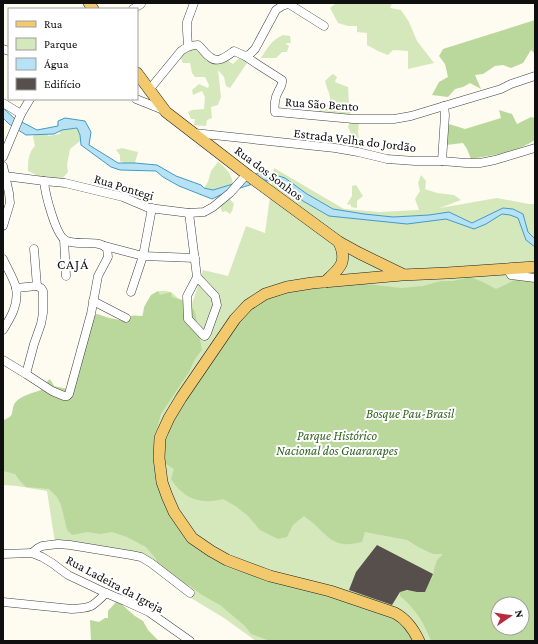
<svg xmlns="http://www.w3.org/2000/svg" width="538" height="644" font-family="'Crimson Pro',serif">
  <rect width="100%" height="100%" fill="#fefbf1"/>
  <g fill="#d5e8bb" fill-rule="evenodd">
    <path d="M336 3H392L390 8 401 10 409 22 417 41 434 63 408 69V51L393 50 388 55 378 51 367 45V33L357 32V26H348L338 23 330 8Z"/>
    <path d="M283 35 290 36 291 43H287L286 44 289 46 287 52H282L276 58H261C267 48 272 40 283 35Z"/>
    <path d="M198 48 202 55 227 60 233 64 239 58 247 63 230 88 226 86 224 77 218 70 221 97 218 105 211 107 212 118 207 120 206 126 194 125 195 119H191L188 112 192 110 204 109 205 97 202 91 193 95 192 90 199 84 208 88 209 85 205 77H195L192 73 190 63H183L181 58 185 51Z"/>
    <path d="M333 74 337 77 335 82 348 87 349 103 352 108 350 110V115L316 113 331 102 329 93 327 88 325 81 329 77Z"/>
    <path d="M65 118 78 120 80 135V141L70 149 67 165 68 172 62 179H45L28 171C28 162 28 153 35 146L33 137 37 130 46 128 48 136 60 134 57 123Z"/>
    <path d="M350 121 359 122 358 132 359 139 357 150 348 149C349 141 353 135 348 127Z"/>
    <path d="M122 148 138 152 135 163H124L120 161V155L116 150Z"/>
    <path d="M218 162C226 167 232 175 233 184L213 190 204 188 208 182 211 171Z"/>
    <path d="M274 168 344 209 379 212 419 210 415 199 420 191 418 183 421 175 426 181 425 189 437 193 454 195 461 200 440 208 497 198 529 204H535V273L532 274 535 641H256L224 618 186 595 183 584 144 559 55 543 47 491 17 486 3 485V425L6 419 12 415C13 412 13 406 15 403 20 395 34 393 41 390L43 385 67 389V382L88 320 97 314 109 318 124 321C129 314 135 315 142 316 146 302 152 286 170 292 173 293 175 296 178 298 181 300 186 301 190 303L191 307 203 270 228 276 246 226 265 233ZM498 604H522V628H498Z"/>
    <path d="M356 185 363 196 357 201V208L351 207V205L347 204 352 196V186Z"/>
    <path d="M228 197 234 204 232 211 230 214 226 211 222 212 220 205Z"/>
  </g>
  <g fill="#bad89b" fill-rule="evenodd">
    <path d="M535 20V54L531 50 523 63 511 68 503 65 495 66 483 74 475 75 481 89 470 83 463 87 455 89 448 97 432 95 439 82 448 77 445 64 439 56 443 49Z"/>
    <path d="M499 110 512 114 517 124 531 117 535 118V140C516 153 492 155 471 159L467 149 463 143 446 145 449 124 465 129 501 118Z"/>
    <path d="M532 274 535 277V641H431C424 623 416 609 400 596V592C409 590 416 592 425 592L433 576 434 569 437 560 443 554H433L420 548 407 540 365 532 362 542C356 543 349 545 343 544 330 542 323 532 314 524 311 521 307 519 304 516L293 525 287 537 278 539 260 530 248 516 237 507 223 499C208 503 193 502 181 491 177 488 174 483 171 479L174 469 163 462V435L210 351 262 297 271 298 283 295 301 287 318 289 346 285 366 284 402 288 423 286 441 281H453L470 277 483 282 496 289 507 284 519 277ZM498 604H522V628H498Z"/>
    <path d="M158 291 160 295 171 292 172 297 190 303 195 312 202 350 195 359 189 372 161 414 155 436 154 457 175 518 197 537 222 553 255 567 323 583 374 598 392 609 416 641H270L251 634 245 626 220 605 202 595 190 586 174 579 158 567 156 559 146 547 127 537 112 532 100 534 87 532 72 535 67 530 61 505 57 497 49 489 26 487 20 481 15 474 3 471V420C16 417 10 411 15 403 20 396 34 393 41 390L43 385 50 379 54 386 67 389 88 320 97 314 109 318 124 321 125 323 130 316H143L144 307 151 295Z"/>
    <path d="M116 602 121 604 135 616 143 621 148 630 159 641H91L90 620 99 622 105 618H108V611Z"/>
  </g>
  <path fill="#b7e1f4" stroke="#419bc8" d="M3 108 14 118 37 130 58 126V121L65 118 85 121 91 132 89 145 102 153 118 163H135L157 165 176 176 201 185 204 188 213 190 233 184 263 171 285 178 307 194 333 209 364 214 393 217 429 215 449 212 472 223 503 208 513 209 523 214 528 232 535 239V247L526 240 518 218 510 215 502 214 486 224 474 229 446 219 407 224 329 216 303 201 282 185 265 180 225 193 212 199 179 186 163 177 156 171 120 170 111 167 81 145 80 135 77 128 62 130 54 134 26 135 9 124 3 118Z"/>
  <path fill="#574f4b" d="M377 545 433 574 425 592H417L407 590 400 592 392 605 349 590 356 572Z"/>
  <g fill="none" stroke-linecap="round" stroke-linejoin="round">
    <g stroke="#424242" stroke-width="9">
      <g id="minor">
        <path d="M289 4 324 26"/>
        <path d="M133 9 141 4"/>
        <path d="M188 46 187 31V22L194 3"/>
        <path d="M3 49 9 51"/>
        <path d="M245 56 260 66 282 80C283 85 280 87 278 92 275 97 274 106 275 112H277L353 119H394L411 116 444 106"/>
        <path d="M149 90 181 51C186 47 191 45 198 45 202 48 205 54 210 57 218 64 227 56 234 51L245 56 249 55 255 49 276 10 282 6 291 3"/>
        <path d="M136 99 166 111"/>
        <path d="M3 103 21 114"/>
        <path d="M194 133 335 148 358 152 387 159 415 161H442L466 163H480L495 160 535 148"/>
        <path d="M3 157 21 114 30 99"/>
        <path d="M442 161 445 115 444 106 501 89 511 84 535 76"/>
        <path d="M3 166 9 193 10 203 3 226"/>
        <path d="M5 176 44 181 65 183 123 197 149 208 189 213 204 212 213 207 230 193 247 174"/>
        <path d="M189 213 197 277 187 296 188 319 204 336H205L207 333 217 305 215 296 197 277"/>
        <path d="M64 239 66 276"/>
        <path d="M105 246 143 256 195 258"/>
        <path d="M34 249 37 286"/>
        <path d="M3 259C6 266 15 281 16 288 19 304 11 317 3 330"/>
        <path d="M507 268 511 275 535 278"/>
        <path d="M16 288 37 286 41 288 43 291V313L41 324 34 344 26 374"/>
        <path d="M131 292 143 256 152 208"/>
        <path d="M93 301 126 318"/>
        <path d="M3 360 26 374 52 391 64 396H67L69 394 91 314 98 276 108 257 107 248C96 239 80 246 67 241 56 238 45 193 44 181"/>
        <path d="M32 553 38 548 42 546 58 544 70 545 131 555 141 557 151 563 190 593"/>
        <path d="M3 554 32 553 42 557 52 563 68 575 106 593 125 601 149 612 190 641"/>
        <path d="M3 602 72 609C92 608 92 607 106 593"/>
      </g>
    </g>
    <g stroke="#202020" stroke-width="12">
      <g id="major">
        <path d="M89 3 93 9"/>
        <path d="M137 73 166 112 249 176 339 242 359 253 402 274"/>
        <path d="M325 282C340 268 348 263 339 242"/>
        <path d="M419 641C414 630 406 619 395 613L330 591 270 576 227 560 211 551 192 538 174 512 167 496 162 482 159 458 160 438 163 431 169 418 181 398 235 319 248 305 265 294 287 287 312 283 402 275 447 273 535 267"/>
      </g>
    </g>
    <use href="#minor" stroke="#fff" stroke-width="8"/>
    <use href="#major" stroke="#f2c96d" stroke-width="11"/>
  </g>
  <g text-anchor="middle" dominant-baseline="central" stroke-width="4" stroke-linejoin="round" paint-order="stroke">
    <g font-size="13" fill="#0f0f0f" stroke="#fff">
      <text transform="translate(322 104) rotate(4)">Rua São Bento</text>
      <text transform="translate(355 140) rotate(7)">Estrada Velha do Jordão</text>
      <text transform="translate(269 173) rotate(37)">Rua dos Sonhos</text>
      <text transform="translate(124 187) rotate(17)">Rua Pontegi</text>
      <text transform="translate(115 584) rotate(28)">Rua Ladeira da Igreja</text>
    </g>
    <g font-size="13" font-style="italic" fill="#336421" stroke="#fff">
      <text x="410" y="413">Bosque Pau-Brasil</text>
      <text x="337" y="435">Parque Histórico<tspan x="337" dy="15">Nacional dos Guararapes</tspan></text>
    </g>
    <g font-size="14" letter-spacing="1" fill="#0f0f0f" stroke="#fff">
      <text x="73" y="264">CAJÁ</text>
    </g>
  </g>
  <rect width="538" height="644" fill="none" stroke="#0f0f0f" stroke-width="8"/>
  <rect x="8" y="8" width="130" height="92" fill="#ffffff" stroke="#9f9f9f"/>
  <rect x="16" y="21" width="20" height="6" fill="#f2c96d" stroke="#9f9f9f"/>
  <text x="44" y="28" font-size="12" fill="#0f0f0f">Rua</text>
  <rect x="16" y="38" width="20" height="12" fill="#d5e8bb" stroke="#9f9f9f"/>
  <text x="44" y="48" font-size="12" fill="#0f0f0f">Parque</text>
  <rect x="16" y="58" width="20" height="12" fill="#b7e1f4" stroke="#9f9f9f"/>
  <text x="44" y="68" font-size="12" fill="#0f0f0f">Água</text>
  <rect x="16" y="78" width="20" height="12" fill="#574f4b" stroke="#9f9f9f"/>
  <text x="44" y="88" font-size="12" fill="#0f0f0f">Edifício</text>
  <g transform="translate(510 616) rotate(77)"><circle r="19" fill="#ffffff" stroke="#9f9f9f"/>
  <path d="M0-3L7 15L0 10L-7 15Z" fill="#b92c3c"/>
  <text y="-6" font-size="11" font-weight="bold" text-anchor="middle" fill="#0f0f0f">N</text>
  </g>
</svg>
